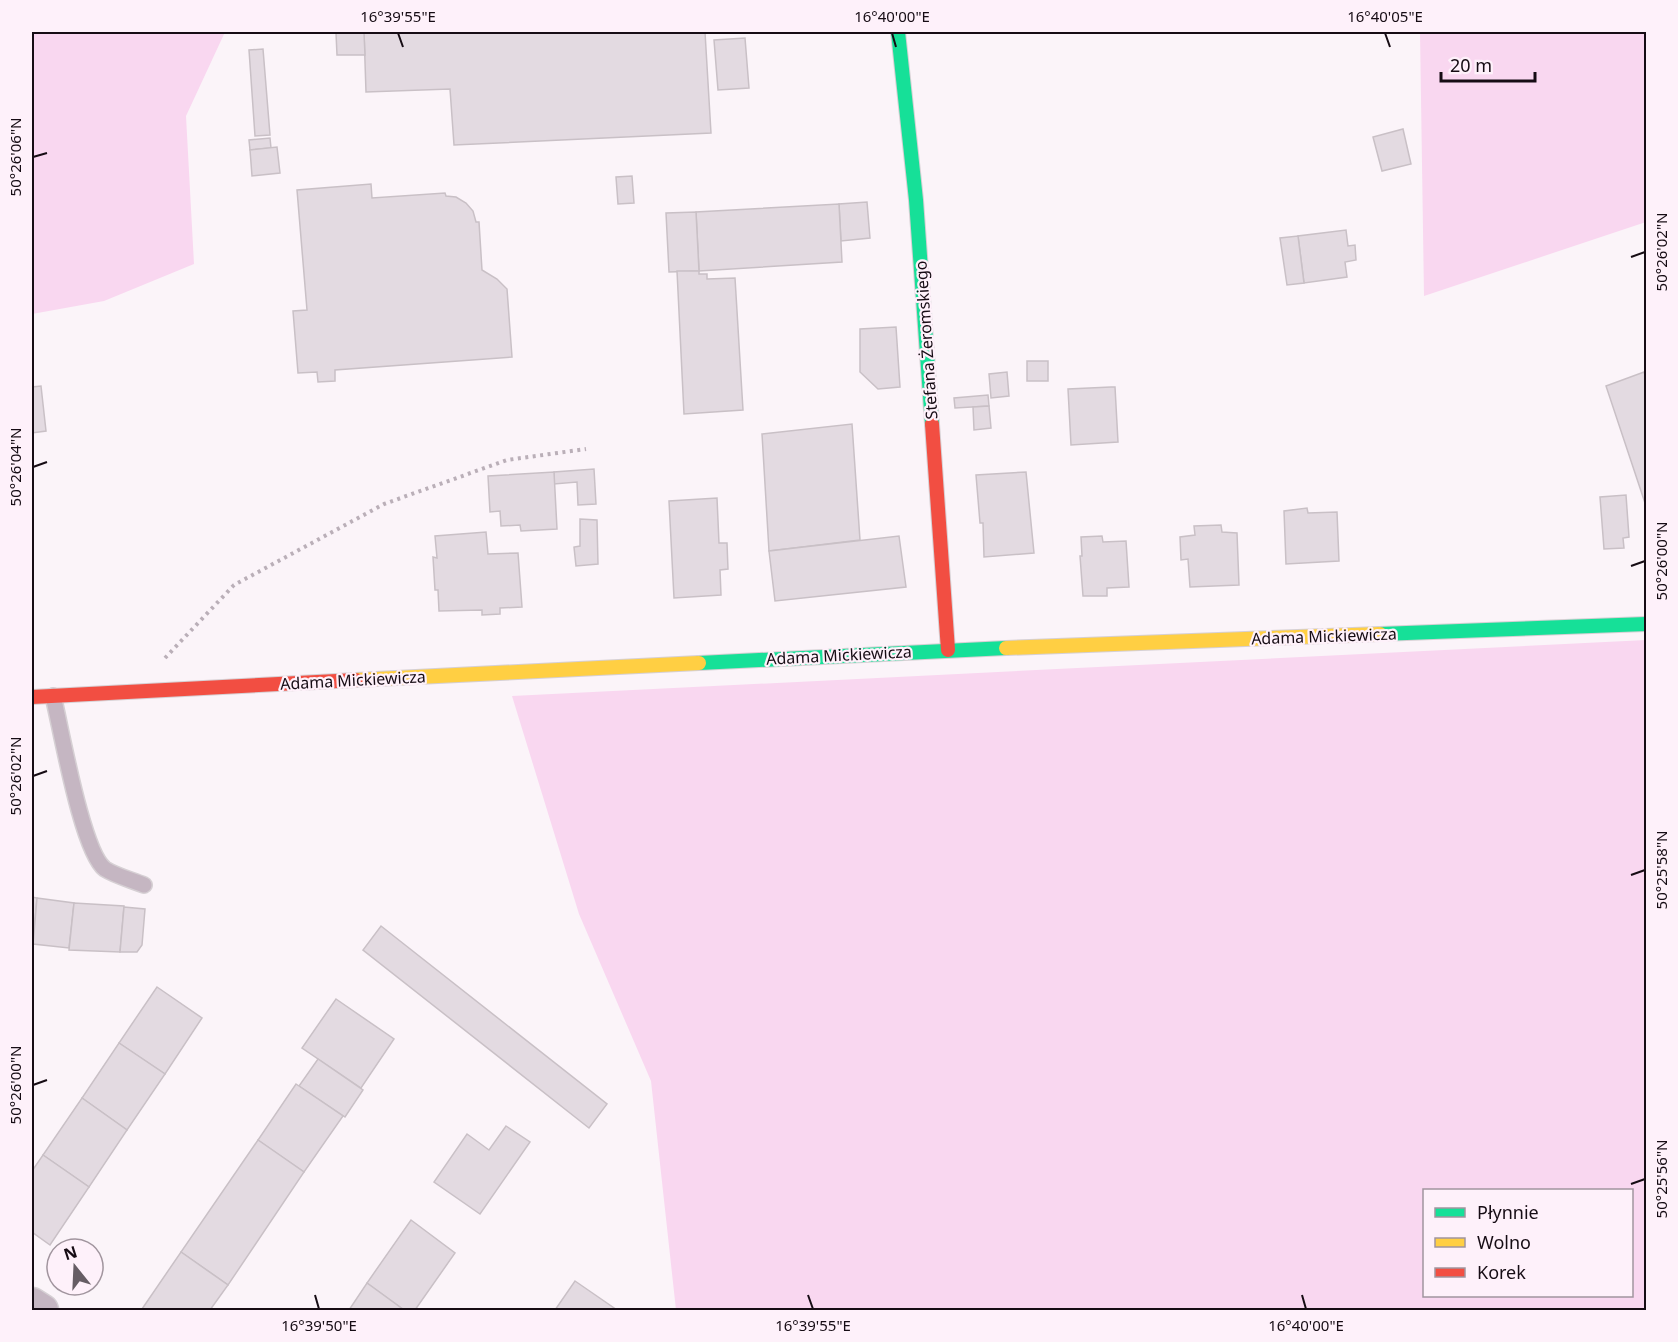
<svg xmlns="http://www.w3.org/2000/svg" width="1678" height="1342" font-family="'Noto Sans',sans-serif">
  <rect width="100%" height="100%" fill="#fbf4f9"/>
  <g fill="#f9d7f0" fill-rule="evenodd">
    <path d="M32 32H225L186 116 194 264 104 301 32 314Z"/>
    <path d="M1420 32H1646V222L1424 296Z"/>
    <path d="M1646 640V1310H676L651 1081 579 914 512 696ZM1424 1190H1632V1296H1424Z"/>
  </g>
  <g fill="#e3dae1" stroke="#c9c0c6" stroke-width="1.5">
    <path d="M364 32H705L711 133 454 145 450 89 366 92Z"/>
    <path d="M336 33H364L365 55H337Z"/>
    <path d="M745 38 749 88 718 90 714 40Z"/>
    <path d="M263 49 270 135 255 136 249 50Z"/>
    <path d="M1403 129 1411 164 1382 171 1373 137Z"/>
    <path d="M270 138 271 148 250 150 249 140Z"/>
    <path d="M277 147 280 173 252 176 250 150Z"/>
    <path d="M632 176 634 203 618 204 616 177Z"/>
    <path d="M371 184 372 198 445 193 446 196 456 197 466 203 473 211 476 222H479L482 270 497 279 507 289 512 357 335 370V381L318 382 317 372 298 373 293 311 307 310 297 190Z"/>
    <path d="M867 202 870 238 841 241 839 204Z"/>
    <path d="M839 204 842 262 699 271 696 212Z"/>
    <path d="M696 212 699 271 669 272 666 213Z"/>
    <path d="M1346 230 1348 246 1355 245 1356 260 1345 262 1347 277 1304 283 1298 236Z"/>
    <path d="M1298 236 1304 283 1287 285 1280 238Z"/>
    <path d="M677 271H699V274H707V279L735 278 743 410 684 414Z"/>
    <path d="M896 327 900 387 878 389 860 372V329Z"/>
    <rect x="1027" y="361" width="21" height="20"/>
    <path d="M1007 372 1009 396 991 398 989 374Z"/>
    <path d="M1644 372 1646 378V506L1606 386Z"/>
    <path d="M41 386 46 431 32 433V387Z"/>
    <path d="M1111 387H1115L1118 442 1071 445 1068 389Z"/>
    <path d="M988 395 989 406 955 408 954 398Z"/>
    <path d="M989 406 991 428 974 430 973 407Z"/>
    <path d="M852 424 860 540 769 551 762 434Z"/>
    <path d="M594 469 596 504 578 505 577 482 554 484V472Z"/>
    <path d="M554 472 557 529 521 531 520 525 501 526 500 511 490 512 488 476Z"/>
    <path d="M1026 472 1034 553 984 557 983 523H980L976 475Z"/>
    <path d="M1626 495 1629 537 1623 538 1624 548 1604 549 1600 497Z"/>
    <path d="M717 498 719 543H727L728 569 720 570 721 595 674 598 669 501Z"/>
    <path d="M1307 508 1308 513 1337 512 1339 561 1286 564 1284 511Z"/>
    <path d="M580 519 597 520 598 564 576 566 574 547 580 546Z"/>
    <path d="M1221 525 1222 532 1237 533 1239 585 1190 587 1188 559 1181 560 1180 537 1195 535 1194 526Z"/>
    <path d="M486 532 488 554 518 553 522 607 500 608V614L482 615V610L439 611 438 590H435L433 557 437 558 435 536Z"/>
    <path d="M899 536 906 587 775 601 769 551Z"/>
    <path d="M1102 536 1103 542 1126 541 1129 587 1107 588V596H1083L1080 556H1082L1081 537Z"/>
    <path d="M32 897 37 898 33 944 32 943Z"/>
    <path d="M37 898 74 903 69 948 33 944Z"/>
    <path d="M74 903 124 906 120 952 69 950Z"/>
    <path d="M124 907 145 909 142 945 137 952H120Z"/>
    <path d="M381 926 607 1104 589 1128 363 950Z"/>
    <path d="M157 987 202 1018 165 1074 119 1043Z"/>
    <path d="M336 999 394 1039 361 1088 302 1048Z"/>
    <path d="M119 1043 165 1074 127 1130 82 1098Z"/>
    <path d="M318 1059 363 1090 345 1117 299 1086Z"/>
    <path d="M296 1084 343 1116 304 1172 258 1140Z"/>
    <path d="M82 1098 127 1130 89 1187 43 1155Z"/>
    <path d="M506 1126 530 1142 480 1214 434 1182 467 1134 489 1150Z"/>
    <path d="M258 1140 304 1172 228 1285 181 1252Z"/>
    <path d="M43 1155 89 1187 50 1245 32 1232V1171Z"/>
    <path d="M411 1220 455 1253 415 1310H404L367 1283Z"/>
    <path d="M181 1252 228 1285 210 1310H144L142 1309Z"/>
    <path d="M575 1281 617 1310H555Z"/>
    <path d="M367 1283 404 1310H349Z"/>
  </g>
  <g fill="none" stroke-linecap="round" stroke-linejoin="round">
    <g stroke="#d6d0d4" stroke-width="18">
      <path id="lane" d="M53 696C61 728 82 852 105 869 116 876 132 880 144 885"/>
    </g>
    <g stroke="#d6d0d4" stroke-width="33">
      <path id="street" d="M32 1303 43 1310"/>
    </g>
    <g stroke="#d6d0d4" stroke-width="16">
      <g id="fast">
        <path d="M898 32 916 200 932 424"/>
        <path d="M1380 634 1646 624"/>
        <path d="M699 663 1006 648"/>
      </g>
    </g>
    <g stroke="#d6d0d4" stroke-width="16">
      <g id="slow">
        <path d="M1006 648 1380 634"/>
        <path d="M356 680 699 663"/>
      </g>
    </g>
    <g stroke="#d6d0d4" stroke-width="16">
      <g id="jam">
        <path d="M932 424 948 650"/>
        <path d="M32 697 356 680"/>
      </g>
    </g>
    <path stroke="#baafb8" stroke-width="4" stroke-dasharray="3 4.5" stroke-linecap="butt" d="M165 658 234 585 384 504 507 460 586 449"/>
    <use href="#lane" stroke="#c5b6c2" stroke-width="15"/>
    <use href="#street" stroke="#c5b6c2" stroke-width="30"/>
    <use href="#fast" stroke="#16e098" stroke-width="14"/>
    <use href="#slow" stroke="#ffcf43" stroke-width="14"/>
    <use href="#jam" stroke="#f24e42" stroke-width="14"/>
  </g>
  <path fill="none" stroke="#160c14" stroke-width="2" d="M398 33 403 47M892 33 896 47M1385 33 1390 47M33 157 47 153M1631 257 1645 252M33 467 47 462M1631 566 1645 561M33 776 47 771M1631 875 1645 870M33 1085 47 1080M1631 1184 1645 1179M315 1295 319 1309M808 1295 813 1309M1302 1295 1306 1309"/>
  <g text-anchor="middle" dominant-baseline="central" stroke-width="4.5" stroke-linejoin="round" paint-order="stroke">
    <g font-size="16" fill="#160c14" stroke="#fef1fa">
      <text transform="translate(926 340) rotate(-94)">Stefana Żeromskiego</text>
      <text transform="translate(1324 636) rotate(-2)">Adama Mickiewicza</text>
      <text transform="translate(839 655) rotate(-3)">Adama Mickiewicza</text>
      <text transform="translate(353 680) rotate(-3)">Adama Mickiewicza</text>
    </g>
  </g>
  <rect width="1678" height="1342" fill="none" stroke="#fef1fa" stroke-width="66"/>
  <rect x="1423" y="1189" width="210" height="108" fill="#fef1fa" stroke="#a1959e" stroke-width="1.5"/>
  <rect x="1435" y="1208" width="30" height="9" fill="#16e098" stroke="#a1959e" stroke-width="1.5"/>
  <text x="1477" y="1219" font-size="18" fill="#160c14">Płynnie</text>
  <rect x="1435" y="1238" width="30" height="9" fill="#ffcf43" stroke="#a1959e" stroke-width="1.5"/>
  <text x="1477" y="1249" font-size="18" fill="#160c14">Wolno</text>
  <rect x="1435" y="1268" width="30" height="9" fill="#f24e42" stroke="#a1959e" stroke-width="1.5"/>
  <text x="1477" y="1279" font-size="18" fill="#160c14">Korek</text>
  <g transform="translate(75 1267) rotate(342)"><circle r="28" fill="#fef1fa" stroke="#a1959e" stroke-width="1.5"/>
  <path d="M0-4.5L10 22L0 15L-10 22Z" fill="#665d64"/>
  <text y="-9" font-size="16" font-weight="bold" text-anchor="middle" fill="#160c14">N</text>
  </g>
  <path d="M1441 72v9h94v-9" fill="none" stroke="#160c14" stroke-width="3"/>
  <text x="1450" y="72" font-size="18" fill="#160c14" stroke="#fef1fa" stroke-width="4.5" paint-order="stroke">20 m</text>
  <rect x="33" y="33" width="1612" height="1276" fill="none" stroke="#160c14" stroke-width="2"/>
  <g font-size="15" text-anchor="middle" fill="#160c14">
    <text x="398" y="22">16°39'55"E</text>
    <text x="892" y="22">16°40'00"E</text>
    <text x="1385" y="22">16°40'05"E</text>
    <text transform="translate(16 157) rotate(-90)" y="5">50°26'06"N</text>
    <text transform="translate(1662 252) rotate(-90)" y="5">50°26'02"N</text>
    <text transform="translate(16 467) rotate(-90)" y="5">50°26'04"N</text>
    <text transform="translate(1662 561) rotate(-90)" y="5">50°26'00"N</text>
    <text transform="translate(16 776) rotate(-90)" y="5">50°26'02"N</text>
    <text transform="translate(1662 870) rotate(-90)" y="5">50°25'58"N</text>
    <text transform="translate(16 1085) rotate(-90)" y="5">50°26'00"N</text>
    <text transform="translate(1662 1179) rotate(-90)" y="5">50°25'56"N</text>
    <text x="319" y="1331">16°39'50"E</text>
    <text x="813" y="1331">16°39'55"E</text>
    <text x="1306" y="1331">16°40'00"E</text>
  </g>
</svg>
